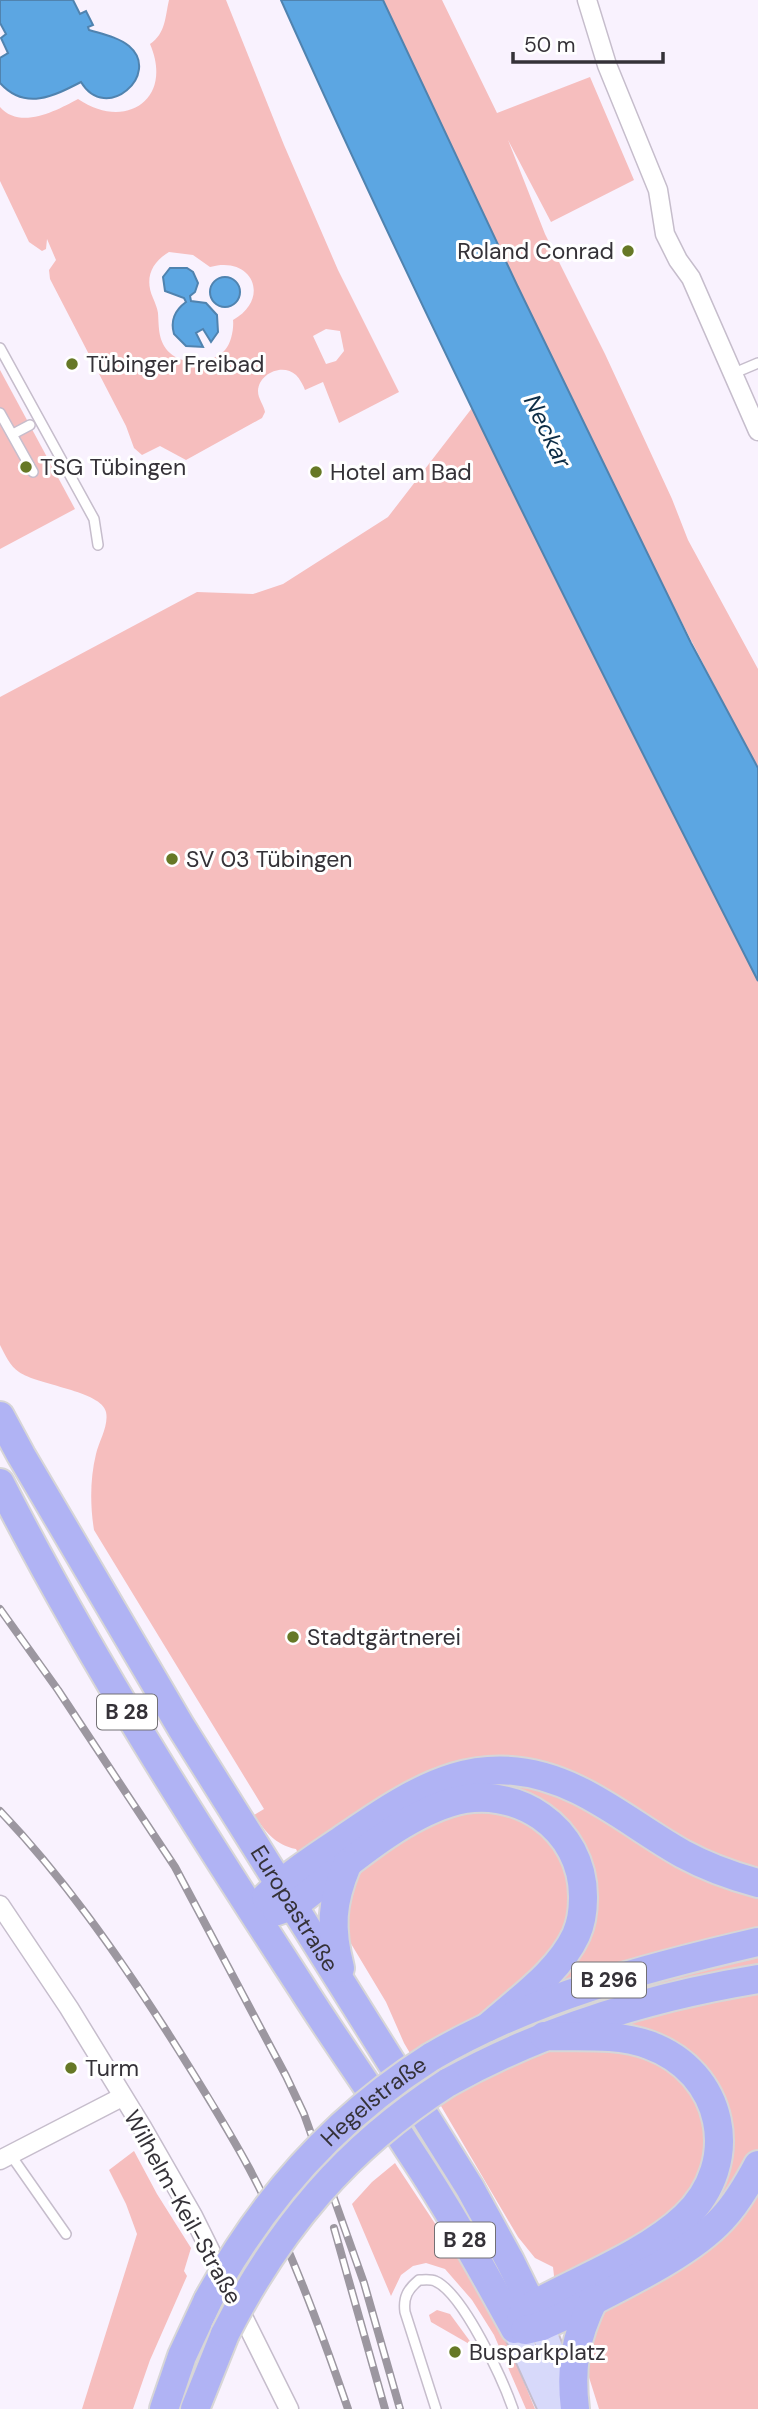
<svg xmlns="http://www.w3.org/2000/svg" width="758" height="2409" font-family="'DM Sans',sans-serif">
  <rect width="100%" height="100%" fill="#f9f2fe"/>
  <g fill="#f6bebe" fill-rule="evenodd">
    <path d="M169 0H226L284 145 338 270 399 392 339 423 323 382 305 390C303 385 300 379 296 375 283 363 259 373 258 391 258 399 264 405 265 412L262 418 186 460 160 446 142 455 134 448 126 426 50 279 49 270 56 260 47 239 46 249 42 251 29 242 0 181V107C20 130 56 111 78 99 125 131 174 100 150 44 166 33 165 17 169 0ZM169 252 193 255 210 267C253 255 271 299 233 320 234 329 231 343 225 350 213 364 183 366 170 353 158 342 159 328 158 313 157 307 155 303 153 298 144 278 152 262 169 252ZM326 329 340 331 344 351 336 361 326 364 313 336Z"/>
    <path d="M383 0H442L497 113 590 77 634 180 551 222 508 140 545 234 605 354 672 499 688 540 758 669V768C624 517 502 259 383 0Z"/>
    <path d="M0 370 75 509 0 549Z"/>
    <path d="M472 408 758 981V2409H599L587 2371 556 2293 553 2267 535 2258 518 2237 404 2043 386 2002 350 1942 346 1927 315 1889 296 1849C275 1845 265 1831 254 1815L264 1809 94 1530C90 1505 90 1479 96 1454 99 1441 109 1425 106 1412 102 1391 37 1385 19 1372 10 1366 5 1355 0 1345V697L197 592 253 594 283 584 388 517Z"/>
    <path d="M134 2151 157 2194 191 2248 184 2271 187 2276 150 2360 133 2409H82L137 2234 126 2204 109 2170Z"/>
    <path d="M395 2163 467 2272 505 2336 535 2409H526L494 2335 472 2300 445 2269 426 2263 413 2266 401 2275 391 2296 352 2204 372 2182Z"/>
    <path d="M437 2310 450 2314 472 2344 471 2345 431 2322 429 2315Z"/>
  </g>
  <g fill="#5ca6e2" stroke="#5083af" stroke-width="2">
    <path d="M0 0H73L80 14 86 11 93 25 88 27 89 30C102 34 118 37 129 46 162 74 106 124 81 82 54 96 25 111 0 83V58L8 53 1 38 6 34 0 23Z"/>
    <path d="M281 0H383L517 285 691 643 758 768V981C593 657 430 332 281 0Z"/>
    <path d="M170 268H187L193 272 198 283 195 292 190 296 191 301 206 303 217 315 218 332 211 342 203 329 196 333 203 347 186 346 174 334C170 320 175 310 186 302L184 298 165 291 163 277Z"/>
    <circle cx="225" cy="292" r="15"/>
  </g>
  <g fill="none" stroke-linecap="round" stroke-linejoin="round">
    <g stroke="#c6bdcc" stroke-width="12">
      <g id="lane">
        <path d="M0 348 94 519 98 545"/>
        <path d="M732 374 758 363"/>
        <path d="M0 413 33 472"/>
        <path d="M13 434 30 425"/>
        <path d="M10 2154 66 2234"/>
        <path d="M436 2409 405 2312C403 2297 408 2289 419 2280 423 2280 431 2279 435 2281 463 2293 503 2380 513 2409"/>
      </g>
    </g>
    <g stroke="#c6bdcc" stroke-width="21">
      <g id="street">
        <path d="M587 0 607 65 658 190 665 234 678 260 691 278 758 431"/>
        <path d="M0 1905 69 2008 142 2127 193 2216 289 2409"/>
        <path d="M0 2160 122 2097"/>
      </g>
    </g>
    <g stroke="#c6bdcc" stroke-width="28">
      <g id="secondary">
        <path d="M542 2326 570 2402"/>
        <path d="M515 2329 551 2409"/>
      </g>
    </g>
    <g stroke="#d7d6d7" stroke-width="32">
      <g id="primary">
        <path id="s1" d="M0 1416 21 1455 181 1727 470 2188 510 2261 542 2326"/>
        <path d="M0 1483C89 1658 195 1823 302 1988 337 2043 375 2096 410 2151 448 2208 482 2269 515 2329"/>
        <path d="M266 1897C288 1875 317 1857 343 1839 420 1786 484 1744 578 1790 615 1808 647 1834 683 1854 707 1867 732 1876 758 1883"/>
        <path d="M277 1911 294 1905C340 1871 393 1821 449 1803 515 1782 584 1828 583 1898 583 1910 581 1924 576 1935 559 1972 518 2000 488 2027"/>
        <path d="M340 1968C330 1929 331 1903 347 1865"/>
        <path d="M431 2057C532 1998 645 1968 758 1942"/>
        <path d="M447 2083C544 2029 649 1997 758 1979"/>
        <path d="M521 2317 533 2305C580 2279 646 2254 685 2217 743 2162 724 2072 649 2045 617 2033 578 2037 544 2036"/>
        <path d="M525 2330 542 2326 562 2317C610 2291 686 2258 722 2219 737 2203 748 2184 758 2165"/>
        <path d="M164 2409 182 2356 208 2300"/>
        <path d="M195 2409 225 2334"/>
        <path d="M575 2409C570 2367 575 2338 594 2299"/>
      </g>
    </g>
    <use href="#lane" stroke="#fff" stroke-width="9"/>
    <use href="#street" stroke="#fff" stroke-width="18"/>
    <use href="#secondary" stroke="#d7d9fa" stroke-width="24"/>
    <use href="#primary" stroke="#b0b3f4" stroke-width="28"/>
    <g stroke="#9c97a0" stroke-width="8">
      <g id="rail">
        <path d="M0 1609 58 1690 175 1867 286 2076 304 2114 364 2283 400 2409"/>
        <path d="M0 1811C62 1876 115 1951 164 2027 193 2073 223 2120 249 2168 289 2243 320 2328 348 2409"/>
        <path d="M334 2228 385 2409"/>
      </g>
    </g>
    <use href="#rail" stroke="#fff" stroke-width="5" stroke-dasharray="16" stroke-linecap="butt"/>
    <g stroke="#d7d6d7" stroke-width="32" stroke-linecap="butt">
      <g id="primary-bridge">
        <path id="s2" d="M208 2300C262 2200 335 2118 431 2057"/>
        <path d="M225 2334C279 2228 346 2148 447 2083"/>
      </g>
    </g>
    <use href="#primary-bridge" stroke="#b0b3f4" stroke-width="28"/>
  </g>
  <g fill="#667826" stroke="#fff" stroke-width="2.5">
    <circle cx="628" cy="251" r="7"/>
    <circle cx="72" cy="364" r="7"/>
    <circle cx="26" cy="467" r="7"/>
    <circle cx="316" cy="472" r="7"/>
    <circle cx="172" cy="859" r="7"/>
    <circle cx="293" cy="1637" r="7"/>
    <circle cx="71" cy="2068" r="7"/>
    <circle cx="455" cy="2352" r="7"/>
  </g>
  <g text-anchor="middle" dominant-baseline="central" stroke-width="6" stroke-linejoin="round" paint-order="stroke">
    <g fill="#fff" stroke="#727074" stroke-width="2">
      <rect x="97" y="1694.5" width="60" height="35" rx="5"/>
      <rect x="572" y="1962.5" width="74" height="35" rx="5"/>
      <rect x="435" y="2222.5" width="60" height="35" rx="5"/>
    </g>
    <g font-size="21" font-weight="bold" fill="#353238">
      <text x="127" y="1712">B 28</text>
      <text x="609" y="1980">B 296</text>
      <text x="465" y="2240">B 28</text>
    </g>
    <g font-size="23" fill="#353238" stroke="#fff" text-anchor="start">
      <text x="614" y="251" text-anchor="end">Roland Conrad</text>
      <text x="86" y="364">Tübinger Freibad</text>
      <text x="40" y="467">TSG Tübingen</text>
      <text x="330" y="472">Hotel am Bad</text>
      <text x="186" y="859">SV 03 Tübingen</text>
      <text x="307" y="1637">Stadtgärtnerei</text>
      <text x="85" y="2068">Turm</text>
      <text x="469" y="2352">Busparkplatz</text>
    </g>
    <g font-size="23" fill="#353238" stroke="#fff">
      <text stroke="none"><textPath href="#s1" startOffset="574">Europastraße</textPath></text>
      <text stroke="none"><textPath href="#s2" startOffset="261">Hegelstraße</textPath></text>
      <text transform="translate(183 2207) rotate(61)">Wilhelm-Keil-Straße</text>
    </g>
    <g font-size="24" font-style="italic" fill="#0d2d46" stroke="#fff">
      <text transform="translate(548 431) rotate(64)">Neckar</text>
    </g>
  </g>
  <path d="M513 52v10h150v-10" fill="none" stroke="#353238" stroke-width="3.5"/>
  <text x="524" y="52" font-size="21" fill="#353238" stroke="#ffffff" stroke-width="5" paint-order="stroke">50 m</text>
</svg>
